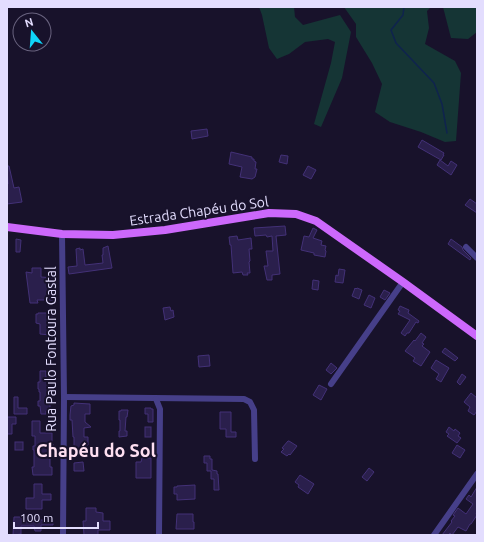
<svg xmlns="http://www.w3.org/2000/svg" width="484" height="542" font-family="Ubuntu,sans-serif">
  <rect width="100%" height="100%" fill="#18122b"/>
  <g fill="#153535">
    <path d="M259 7H294L295 17 303 25 340 15 351 32 342 78 321 127 314 124 331 63 335 42 328 39 305 42 289 54 277 59 269 48 262 15Z"/>
    <path d="M344 7H431L427 11 429 28 425 44 455 61 461 73 456 141 445 142 421 132 390 122 375 112 382 84 372 63 356 37V24Z"/>
    <path d="M443 7H477V32L468 39 451 38Z"/>
  </g>
  <g fill="none" stroke-linecap="round" stroke-linejoin="round">
    <path stroke="#0f234e" stroke-width="1.5" d="M404 7 403 15 391 30 396 43 434 83 442 104 447 133"/>
  </g>
  <g fill="#2a1f4c" stroke="#433177">
    <path d="M207 129 208 136 192 139 191 131Z"/>
    <path d="M422 140 444 153 443 155H444L441 160 418 147Z"/>
    <path d="M231 152 252 157V159H254V161L256 162 255 169H257L255 177 252 179 240 177 242 167 229 164Z"/>
    <path d="M281 155 288 156 287 164 279 162Z"/>
    <path d="M440 160 448 166 451 161 457 165 451 175 437 165Z"/>
    <path d="M7 166H9L14 188 19 187 22 202 7 204V184H8Z"/>
    <path d="M308 166 316 170 311 179 303 175Z"/>
    <path d="M470 199 477 204V213L465 205Z"/>
    <path d="M285 226 286 235 276 236 280 274 272 275V280H267L264 266H268L266 251H273L272 236 267 237 266 235 255 236 254 228Z"/>
    <path d="M313 228 317 230 313 238 322 241 321 245 326 246 325 250 326 251 325 257 314 255V253L301 250 304 236 309 237Z"/>
    <path d="M237 236 238 240 251 238 252 249H249L250 261 249 262 250 273H247L248 275H243L242 272 233 273 231 245H230L229 237Z"/>
    <path d="M16 239 21 240 20 252H16Z"/>
    <path d="M451 239 462 247 463 250 471 258 470 260 448 244Z"/>
    <path d="M108 246 112 268 69 274 68 267 77 266 76 249 80 248V250L83 249 85 265 103 263 102 255H103V248Z"/>
    <path d="M32 268H41V277L55 278 53 287V300H37L38 303H30L26 272 32 273Z"/>
    <path d="M339 269 345 270 343 283 335 282 336 275 338 276Z"/>
    <path d="M313 280 319 281 318 290 312 289Z"/>
    <path d="M355 288 356 289 357 288 362 290 359 299 352 296Z"/>
    <path d="M384 290 390 293 385 300 380 297Z"/>
    <path d="M369 295 375 298 371 308 364 305Z"/>
    <path d="M400 306 409 310 408 313 419 321 418 323 416 322 409 333H407L405 336 401 333 410 320 398 314 400 311 398 310Z"/>
    <path d="M170 307 171 311 173 310 174 317 165 320 163 308Z"/>
    <path d="M38 313H53V322L50 321V335L40 334V324L36 323V314H38Z"/>
    <path d="M421 333 426 337 422 343 424 344 422 346 430 352 421 366 413 361 415 358 405 351 414 340 415 341Z"/>
    <path d="M445 348 458 358 455 361 442 352Z"/>
    <path d="M209 355 210 366 199 367 198 356Z"/>
    <path d="M436 360 449 368 441 382 436 379 439 374 431 368Z"/>
    <path d="M331 363 337 368 331 374 326 370Z"/>
    <path d="M40 371H46V382H51V391H53V398H50V408H49V409H47V411H46V414H41L40 406H38V401H40V392H39V389H38V382H40Z"/>
    <path d="M462 374 466 377 460 385 457 382Z"/>
    <path d="M319 385 327 389 321 400 313 395Z"/>
    <path d="M471 393 477 398V411L474 415 468 411 470 407 464 402Z"/>
    <path d="M14 397H18V408H27V414H14Z"/>
    <path d="M74 403 90 404V414H85V422L91 427 84 428V437H88V445H86V457H81V454H74V437H73L72 420H70V415L71 406 74 405Z"/>
    <path d="M145 408H151V409H153V422H148V414H145Z"/>
    <path d="M121 410H128L127 417H126L125 431H127V436L119 437V431H120V420H119V411H121Z"/>
    <path d="M220 412H231V432H236V437H226V429H220Z"/>
    <path d="M7 417H16V424H12V434H7Z"/>
    <path d="M32 421H40V433H52V444H53V450H50V467H52V475H33L32 467H34V450H33V446H35V436H32Z"/>
    <rect x="145" y="427" width="6" height="10"/>
    <path d="M449 427 454 431 455 429 460 433 458 436 461 438 457 443 447 436 449 434 446 432Z"/>
    <path d="M288 441H289L297 446 290 455 289 454 287 456 281 452 284 449 282 448Z"/>
    <rect x="15" y="442" width="8" height="8"/>
    <path d="M457 445 465 450 460 458 452 453Z"/>
    <path d="M204 456H210V459H212V470L217 471V474H218L219 490H214V479H211V471H207V463H204Z"/>
    <path d="M142 458H151V478H136V462H141Z"/>
    <path d="M83 462 84 471H74V463Z"/>
    <path d="M369 468 374 472 367 481 362 477Z"/>
    <path d="M300 475 314 484 308 494 298 487 299 485 295 482Z"/>
    <path d="M34 484H42V494H51V500H42V509H26V498H34Z"/>
    <path d="M195 485V499L177 500V494H174V487H177V486Z"/>
    <path d="M477 487V512L476 514 477 515 471 524H470L466 531 458 527 452 535 450 533 448 535H442L452 522 451 521 455 516 453 515 458 508 466 514 473 504 466 499 469 495 471 497Z"/>
    <path d="M86 508H96V512L103 513V521H110V530H98V535H84L83 521H86Z"/>
    <path d="M177 514H193V522H194V529H176Z"/>
    <path d="M14 517H40V520H53V525H41V531H35L34 526H21V534L13 535Z"/>
  </g>
  <g fill="none" stroke-linecap="round" stroke-linejoin="round">
    <g stroke="#463f89" stroke-width="6">
      <path d="M62 234 64 397 63 535"/>
      <path d="M466 247 477 258"/>
      <path d="M331 384 403 282"/>
      <path d="M64 397 244 399 250 402 254 410 255 459"/>
      <path d="M156 399 160 409 159 535"/>
      <path d="M434 535 477 474"/>
    </g>
    <path stroke="#cc68fb" stroke-width="8" d="M7 227 62 234 113 235 165 230 269 213 296 214 316 221 403 282 477 336"/>
  </g>
  <g text-anchor="middle" dominant-baseline="central" stroke-width="4" stroke-linejoin="round" paint-order="stroke">
    <g font-size="14" fill="#e3ddfe" stroke="#18122b">
      <text transform="translate(199 211) rotate(-8)">Estrada Chapéu do Sol</text>
      <text transform="translate(51 349) rotate(-90)">Rua Paulo Fontoura Gastal</text>
    </g>
    <g font-size="18" font-weight="bold" fill="#fedff1" stroke="#18122b">
      <text x="96" y="450">Chapéu do Sol</text>
    </g>
  </g>
  <rect width="484" height="542" fill="none" stroke="#e3ddfe" stroke-width="16"/>
  <g transform="translate(32 32) rotate(343)"><circle r="19" fill="#18122b" stroke="#69637f"/>
  <path d="M0-3L7 15L0 10L-7 15Z" fill="#0fd4f8"/>
  <text y="-6" font-size="11" font-weight="bold" text-anchor="middle" fill="#e3ddfe">N</text>
  </g>
  <path d="M14 522v6h84v-6" fill="none" stroke="#e3ddfe" stroke-width="2"/>
  <text x="20" y="522" font-size="12" fill="#e3ddfe" stroke="#18122b" stroke-width="3" paint-order="stroke">100 m</text>
</svg>
